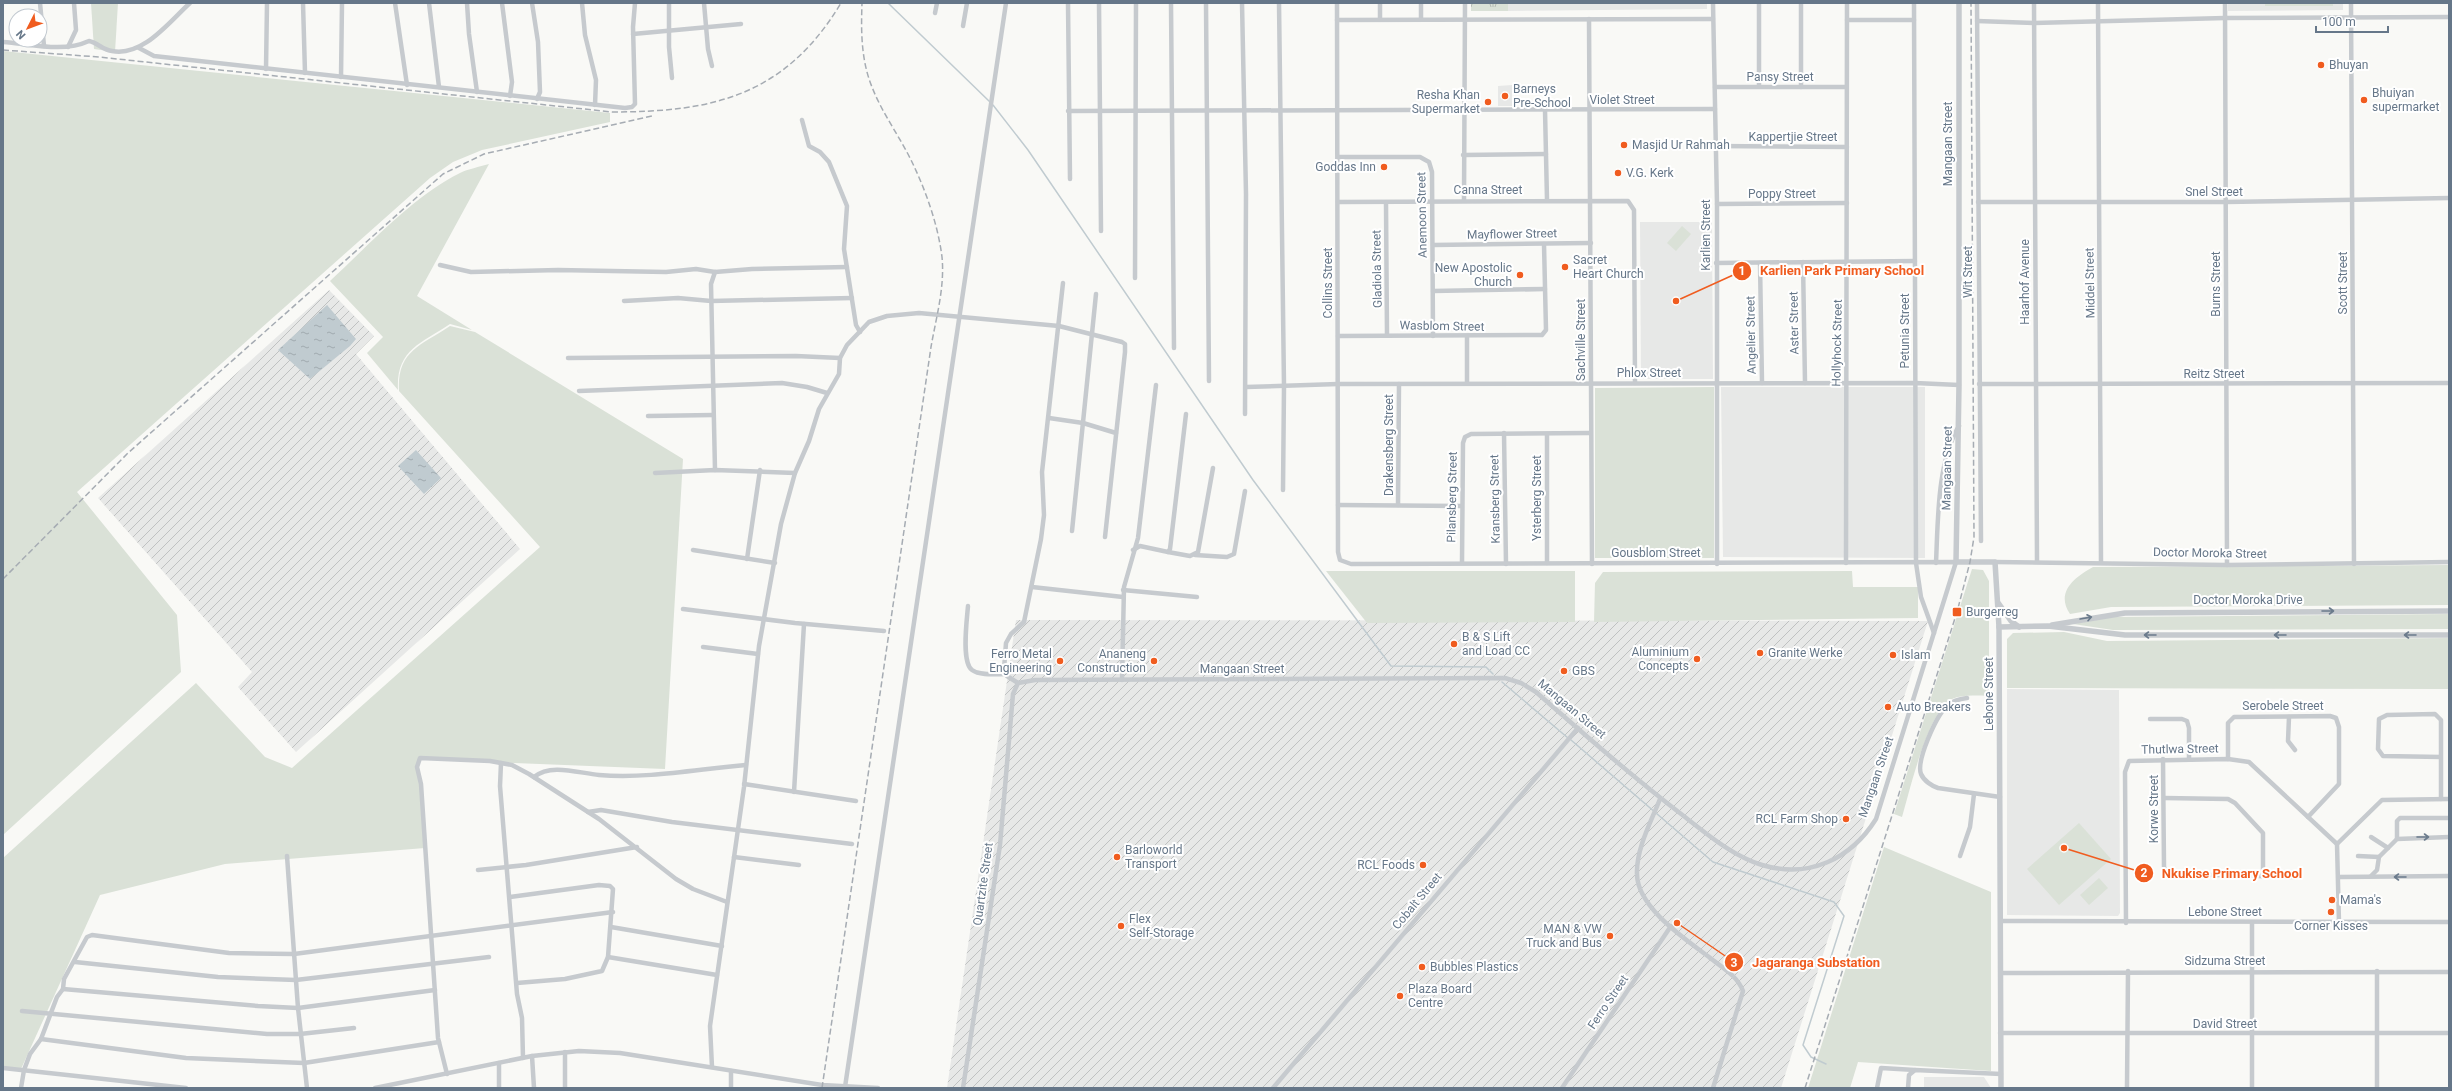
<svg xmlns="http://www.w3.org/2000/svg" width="2452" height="1091" font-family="Roboto,sans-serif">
  <defs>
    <pattern id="industrial-furrows" width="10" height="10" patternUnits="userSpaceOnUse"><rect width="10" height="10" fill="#e7e8e7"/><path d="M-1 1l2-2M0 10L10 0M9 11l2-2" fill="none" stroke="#bfc1c1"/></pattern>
    <pattern id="park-tufts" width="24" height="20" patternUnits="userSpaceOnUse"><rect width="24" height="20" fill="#dae1d7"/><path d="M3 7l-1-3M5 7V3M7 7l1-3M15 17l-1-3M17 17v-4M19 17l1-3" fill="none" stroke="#b5bbb4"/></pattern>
    <pattern id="water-ripples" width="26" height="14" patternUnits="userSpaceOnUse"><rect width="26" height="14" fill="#c0cbd0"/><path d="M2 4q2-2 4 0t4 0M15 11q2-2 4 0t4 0" fill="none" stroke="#a0aaaf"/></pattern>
  </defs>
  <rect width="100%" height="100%" fill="#f9f9f6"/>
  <g fill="#e7e8e7">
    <path d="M1508 3H1707V9L1508 11Z"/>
    <path d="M2228 3H2343V10L2228 11Z"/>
    <path d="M1512 85V106H1498V86Z"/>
    <path d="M1640 222H1712L1713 379H1641Z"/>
    <path d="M1721 387H1925V558L1723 557Z"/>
    <path d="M2007 689 2119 690 2120 913 2118 916 2007 915Z"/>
    <path d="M1924 1077H1984L1991 1088H1924Z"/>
  </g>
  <g fill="url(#industrial-furrows)">
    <path d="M329 290 374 336 356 354 520 549 296 752 238 687 252 672 98 498Z"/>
    <path d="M1016 620 1928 621 1781 1088H947Z"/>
  </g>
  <g fill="#dae1d7">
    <path d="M91 3H118L115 52 94 49Z"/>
    <rect x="2265" y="3" width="68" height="3"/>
    <path d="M3 51 610 113V122L482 150 453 162 430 178 77 492 177 615 181 672 3 835Z"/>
    <path d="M489 164 417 296 472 330 450 324C420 344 396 350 398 390L367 353 383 337 330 281C368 246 413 196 460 173 468 169 479 167 489 164Z"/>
    <path d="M1682 226 1691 234 1676 251 1667 243Z"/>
    <path d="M450 326 475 332 683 459 665 769 418 759 425 848 225 864 100 895 21 1069 3 1068V858L196 683 265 757 292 768 540 547 399 391C397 351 420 346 450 326Z"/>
    <path d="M1714 387V558H1595V388Z"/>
    <path d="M2449 565V605L2111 607 2070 614C2055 592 2075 577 2093 567Z"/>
    <path d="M1972 569 1983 570 1989 581V696C1978 696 1963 694 1952 699 1928 711 1910 790 1902 817L1894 814Z"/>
    <path d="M1326 571H1575V622L1367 623Z"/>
    <path d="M1852 571 1853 587H1918V618L1594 622 1595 583 1603 572Z"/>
    <path d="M2449 614V629L2113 630 2073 624 2113 617Z"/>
    <path d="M2064 632 2107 641 2449 638V689L2007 688V639L2013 633Z"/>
    <path d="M2079 823 2111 859 2059 905 2027 869Z"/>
    <path d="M1884 847 1991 892V1071L1858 1062 1850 1088H1808Z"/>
    <path d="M2099 878 2108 888 2089 905 2080 895Z"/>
  </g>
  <rect fill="url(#park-tufts)" x="1471" y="3" width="37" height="8"/>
  <g fill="url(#water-ripples)">
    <path d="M327 305 356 339 350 346 310 379 278 350Z"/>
    <path d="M416 450 441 478 424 494 398 466Z"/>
  </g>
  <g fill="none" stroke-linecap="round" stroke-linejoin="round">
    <g stroke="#c0cbd0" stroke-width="1.5">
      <path d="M888 3 990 102"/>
      <path d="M993 105 1028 150 1253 480 1391 666 1486 667 1493 674"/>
      <path d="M1502 682 1568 738"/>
      <path d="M1571 740 1713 862 1834 902 1844 916 1803 1045 1811 1057 1826 1064"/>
    </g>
    <g stroke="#c6cace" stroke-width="4.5">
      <path d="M40 3 44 46"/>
      <path d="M303 3 305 73"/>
      <path d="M395 3 407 85"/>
      <path d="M429 3 439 87"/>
      <path d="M467 3 469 34 477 92"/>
      <path d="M502 3 512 82 510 96"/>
      <path d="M532 3 538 42 540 92 537 99"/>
      <path d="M582 3 585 35 596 80 595 105"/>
      <path d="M669 3V47L672 78"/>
      <path d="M704 3 708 49 712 66"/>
      <path d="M1068 3 1070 179"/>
      <path d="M1099 3 1101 231"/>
      <path d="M1171 3 1174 348"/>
      <path d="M1206 3 1209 381"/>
      <path d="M1242 3 1246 194 1245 414"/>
      <path d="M1279 3 1284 386 1283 490"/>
      <path d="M1713 3 1717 204V564"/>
      <path d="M1759 3V86"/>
      <path d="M1914 3 1916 563 1921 597 1934 633"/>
      <path d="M1977 3 1981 541"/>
      <path d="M2034 3 2037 561"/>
      <path d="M2098 3 2101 562"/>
      <path d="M2225 3 2227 565"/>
      <path d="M2351 3 2354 564"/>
      <path d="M935 13 937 3"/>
      <path d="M1380 19V3"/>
      <path d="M1421 19V3"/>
      <path d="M1589 19 1592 564"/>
      <path d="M1337 20 1713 19"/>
      <path d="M1847 20H1914"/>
      <path d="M1977 21 2034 23 2225 18 2449 17"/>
      <path d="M963 26 967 3"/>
      <path d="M633 34 741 24"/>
      <path d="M3 42C31 44 63 53 89 41 98 43 103 50 112 51 143 57 169 22 190 3"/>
      <path d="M68 47 76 30 74 3"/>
      <path d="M139 48 154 56 625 108 632 107 635 104 633 27 635 3"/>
      <path d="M266 69 267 3"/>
      <path d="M341 77 342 3"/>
      <path d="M1715 87H1845"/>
      <path d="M1801 87V3"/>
      <path d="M1545 110 1547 200"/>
      <path d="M1068 111 1715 109"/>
      <path d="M802 120 809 146 820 152 829 162 847 206 844 249 856 325 860 332"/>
      <path d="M1715 146 1847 147"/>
      <path d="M1463 155 1546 154"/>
      <path d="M1338 157H1420L1429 162 1432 172 1433 336"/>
      <path d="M1464 200 1465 3"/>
      <path d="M1338 202 1628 201 1634 210 1635 383"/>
      <path d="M1978 202H2226L2449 198"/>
      <path d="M1386 203 1387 335"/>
      <path d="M1717 204 1847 203"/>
      <path d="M1433 245 1591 243"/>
      <path d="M1803 262 1805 383"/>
      <path d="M1716 263 1915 261"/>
      <path d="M1760 263 1762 383"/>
      <path d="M440 265 471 272 558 270 666 272 696 269 715 272 752 269 847 267"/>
      <path d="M715 272 711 284 715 470"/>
      <path d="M1135 278 1136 3"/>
      <path d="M1433 291 1545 289"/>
      <path d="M624 301 678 298 711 301 852 298"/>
      <path d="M1338 336 1542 335 1546 330 1544 244"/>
      <path d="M568 358 796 356 840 358"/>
      <path d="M1467 383V337"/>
      <path d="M1979 384 2449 383"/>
      <path d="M1246 387 1338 384 1915 383 1959 385"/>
      <path d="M579 391 782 383 807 387 827 393"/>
      <path d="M648 416 713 415"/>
      <path d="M1049 418 1083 423 1116 433"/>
      <path d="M1504 433 1506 564"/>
      <path d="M655 473 715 470 795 473"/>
      <path d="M1338 505 1461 506"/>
      <path d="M1398 505 1399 384"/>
      <path d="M1072 531 1096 294"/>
      <path d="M693 550 775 563"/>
      <path d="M1133 550 1140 546 1168 552 1170 549 1186 414"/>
      <path d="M1168 552 1190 556 1198 552 1213 468"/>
      <path d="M1195 555 1227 557 1234 554 1245 491"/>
      <path d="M747 559 760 470"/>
      <path d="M1995 562 2227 565 2449 562"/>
      <path d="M1462 563 1463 443 1465 437 1471 434 1590 433"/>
      <path d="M1547 563V434"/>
      <path d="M1846 563 1847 3"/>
      <path d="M1936 563C1938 521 1937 462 1959 426"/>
      <path d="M1032 587 1123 597"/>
      <path d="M1123 590 1197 597"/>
      <path d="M968 606C967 619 961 662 972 670 980 676 996 674 1006 674"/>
      <path d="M683 609 795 623 884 631"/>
      <path d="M703 647 758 654"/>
      <path d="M1122 680 1124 587 1138 538 1156 385"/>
      <path d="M1018 683 1035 680 1505 678 1521 683 1536 692C1585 735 1634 778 1685 817 1708 835 1733 856 1762 865 1809 879 1851 859 1876 819L1956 562 1351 564 1340 560 1338 552 1337 3"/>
      <path d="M1018 683 1007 676 1004 669 1006 643 1011 634 1024 622 1041 539 1044 515 1042 472 1063 283"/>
      <path d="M1967 698C1959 699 1952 701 1947 706 1936 716 1916 761 1921 774 1924 781 1932 786 1938 788L2000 797"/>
      <path d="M2289 717 2288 741 2295 750"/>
      <path d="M2150 719H2182L2187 721 2189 728V759"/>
      <path d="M2441 757 2383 756 2378 749 2379 719 2387 715 2435 714 2441 720V799"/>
      <path d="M2163 759 2164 867 2167 874 2295 877"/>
      <path d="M2228 759V723L2234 717 2330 716 2336 718 2339 727V784L2308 817"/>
      <path d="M501 763 500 786 517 994 522 1018 523 1058"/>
      <path d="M534 777C551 763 578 773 599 775 648 779 698 769 746 765"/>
      <path d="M744 784 856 801"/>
      <path d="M794 792 804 624"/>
      <path d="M2164 798 2228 799 2235 803 2263 833V876"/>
      <path d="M1660 799C1651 822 1636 849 1637 874 1637 907 1685 939 1709 957 1721 967 1737 975 1743 991L1713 1088"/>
      <path d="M588 812 601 810 672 822 852 844"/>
      <path d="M2371 837 2388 848"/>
      <path d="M2397 839V821L2400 818H2449"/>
      <path d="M287 856 298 1008 307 1088"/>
      <path d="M1960 856 1970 827 1974 794"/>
      <path d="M2358 856 2379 857"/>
      <path d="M734 857 799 865"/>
      <path d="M478 870 526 865 637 847"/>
      <path d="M2371 876 2377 870 2379 857 2397 839 2449 837"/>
      <path d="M2339 877 2449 876"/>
      <path d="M510 897 599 885 610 886 613 889 608 957 602 971 565 979 517 983"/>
      <path d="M2001 921 2449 922"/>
      <path d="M2126 923 2125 772 2129 761 2228 759 2249 762 2337 844"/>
      <path d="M2252 923V1088"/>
      <path d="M2339 923 2337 844 2382 800 2449 799"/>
      <path d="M611 927 722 946"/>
      <path d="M608 957 717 975"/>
      <path d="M75 962 218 977 296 980 489 957"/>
      <path d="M2377 971V1088"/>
      <path d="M2001 973 2449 972"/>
      <path d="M63 989 258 1006 298 1008 435 990"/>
      <path d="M22 1011 267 1034H300L354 1028"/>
      <path d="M2000 1033H2449"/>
      <path d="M41 1039 186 1058 304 1063 439 1042"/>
      <path d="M532 1056 534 1088"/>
      <path d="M499 1063V1088"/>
      <path d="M712 1067 710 1026 744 787 759 646 781 524 795 473 809 441 819 409 839 374 840 358 847 345 869 322 887 316 919 313 1059 326 1122 342 1125 344V352L1105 537"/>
      <path d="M3 1068 186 1088"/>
      <path d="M447 1074 438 1038 421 784 417 767 420 758 490 761 512 765 529 774 599 819 676 879 693 889 727 902"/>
      <path d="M845 1087 1006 3"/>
      <path d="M21 1088 24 1070 30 1054 41 1039 57 997 63 989 64 979 87 937 92 935 229 953 294 954 613 912"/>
      <path d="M375 1088 532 1056 579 1051 620 1053 822 1085 878 1088"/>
      <path d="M565 1088V1052"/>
      <path d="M731 1088V1071"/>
      <path d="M963 1088 1000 845 1013 694 1018 683"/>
      <path d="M1273 1088 1578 728"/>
      <path d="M1562 1088 1671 926"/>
      <path d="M1877 1088 1881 1068 1915 1070"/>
      <path d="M1908 1088 1909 1075 1915 1070 2001 1074"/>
      <path d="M2127 1088 2128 971"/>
    </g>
    <g stroke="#c6cace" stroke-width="5.5">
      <path d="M1959 3V385L1956 562H1995L1999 627 2001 1088"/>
      <path d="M1999 604 2011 621 2019 627"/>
      <path d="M2052 625 2125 613 2449 611"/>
      <path d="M1999 627 2048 626 2125 635H2449"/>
    </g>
    <g stroke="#a6acb3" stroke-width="1.5" stroke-dasharray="6 3" stroke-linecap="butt">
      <path d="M3 50 99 57 612 112C713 112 785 96 841 3"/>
      <path d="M3 579 128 453 443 174 484 154 652 116"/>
      <path d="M822 1088 931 347C936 318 945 287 942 257 938 225 926 191 912 162 900 137 882 113 872 87 861 60 861 31 862 3"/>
      <path d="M1805 1088 1957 612 1970 562 1974 537 1971 3"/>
    </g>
  </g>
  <defs><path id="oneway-shaft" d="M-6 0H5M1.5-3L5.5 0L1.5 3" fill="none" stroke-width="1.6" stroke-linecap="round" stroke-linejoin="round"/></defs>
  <g stroke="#6b7b8c">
    <use href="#oneway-shaft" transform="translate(2328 611)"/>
    <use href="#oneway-shaft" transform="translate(2086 618) rotate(-10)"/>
    <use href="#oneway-shaft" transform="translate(2150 635) rotate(180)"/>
    <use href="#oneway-shaft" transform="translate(2280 635) rotate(180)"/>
    <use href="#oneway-shaft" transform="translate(2410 635) rotate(-180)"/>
    <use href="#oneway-shaft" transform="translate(2423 837)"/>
    <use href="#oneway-shaft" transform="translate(2400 877) rotate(-180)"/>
  </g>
  <g fill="#f05c1f" stroke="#fff" stroke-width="1.5">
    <circle cx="2321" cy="65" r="4"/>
    <circle cx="1505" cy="96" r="4"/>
    <circle cx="2364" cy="100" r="4"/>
    <circle cx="1488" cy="102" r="4"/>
    <circle cx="1624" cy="145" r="4"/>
    <circle cx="1384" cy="167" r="4"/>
    <circle cx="1618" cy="173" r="4"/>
    <circle cx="1565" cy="267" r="4"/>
    <circle cx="1520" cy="275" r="4"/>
    <rect x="1952" y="607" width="10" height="10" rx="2"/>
    <circle cx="1454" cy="644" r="4"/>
    <circle cx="1760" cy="653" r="4"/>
    <circle cx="1893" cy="655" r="4"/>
    <circle cx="1697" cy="659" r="4"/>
    <circle cx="1060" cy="661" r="4"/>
    <circle cx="1154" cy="661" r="4"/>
    <circle cx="1564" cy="671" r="4"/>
    <circle cx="1888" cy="707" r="4"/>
    <circle cx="1846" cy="819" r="4"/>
    <circle cx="1117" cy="857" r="4"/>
    <circle cx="1423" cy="865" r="4"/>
    <circle cx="2332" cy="900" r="4"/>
    <circle cx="2331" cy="912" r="4"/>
    <circle cx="1121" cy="926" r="4"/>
    <circle cx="1610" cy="936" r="4"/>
    <circle cx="1422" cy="967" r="4"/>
    <circle cx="1400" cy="996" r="4"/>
  </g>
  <g text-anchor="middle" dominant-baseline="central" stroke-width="4" stroke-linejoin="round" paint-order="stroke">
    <g font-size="12" fill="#667789" stroke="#fff" text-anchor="start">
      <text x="2329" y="65">Bhuyan</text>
      <text x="1513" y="89">Barneys<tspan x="1513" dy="14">Pre-School</tspan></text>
      <text x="2372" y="93">Bhuiyan<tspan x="2372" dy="14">supermarket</tspan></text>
      <text x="1480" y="95" text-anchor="end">Resha Khan<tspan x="1480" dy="14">Supermarket</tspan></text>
      <text x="1632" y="145">Masjid Ur Rahmah</text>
      <text x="1376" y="167" text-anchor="end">Goddas Inn</text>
      <text x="1626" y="173">V.G. Kerk</text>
      <text x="1573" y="260">Sacret<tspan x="1573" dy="14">Heart Church</tspan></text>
      <text x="1512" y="268" text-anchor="end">New Apostolic<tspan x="1512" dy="14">Church</tspan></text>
      <text x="1966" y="612">Burgerreg</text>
      <text x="1462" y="637">B &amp; S Lift<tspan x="1462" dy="14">and Load CC</tspan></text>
      <text x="1689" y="652" text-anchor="end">Aluminium<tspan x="1689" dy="14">Concepts</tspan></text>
      <text x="1768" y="653">Granite Werke</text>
      <text x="1052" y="654" text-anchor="end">Ferro Metal<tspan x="1052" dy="14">Engineering</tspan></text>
      <text x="1146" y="654" text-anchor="end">Ananeng<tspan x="1146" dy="14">Construction</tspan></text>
      <text x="1901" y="655">Islam</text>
      <text x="1572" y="671">GBS</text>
      <text x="1896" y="707">Auto Breakers</text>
      <text x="1838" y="819" text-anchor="end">RCL Farm Shop</text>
      <text x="1125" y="850">Barloworld<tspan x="1125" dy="14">Transport</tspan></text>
      <text x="1415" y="865" text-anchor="end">RCL Foods</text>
      <text x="2340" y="900">Mama's</text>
      <text x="1129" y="919">Flex<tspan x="1129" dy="14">Self-Storage</tspan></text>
      <text x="2331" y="926" text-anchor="middle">Corner Kisses</text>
      <text x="1602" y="929" text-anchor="end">MAN &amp; VW<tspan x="1602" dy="14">Truck and Bus</tspan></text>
      <text x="1430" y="967">Bubbles Plastics</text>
      <text x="1408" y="989">Plaza Board<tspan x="1408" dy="14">Centre</tspan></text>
    </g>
    <g font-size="12" fill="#667789" stroke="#fff">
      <text x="1780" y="77">Pansy Street</text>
      <text x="1622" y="100">Violet Street</text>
      <text x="1793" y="137">Kappertjie Street</text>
      <text transform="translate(1948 144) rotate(-90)">Mangaan Street</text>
      <text x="1488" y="190">Canna Street</text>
      <text x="2214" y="192">Snel Street</text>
      <text x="1782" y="194">Poppy Street</text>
      <text transform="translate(1422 215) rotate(-91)">Anemoon Street</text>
      <text transform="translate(1512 234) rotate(-1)">Mayflower Street</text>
      <text transform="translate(1706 235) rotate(-90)">Karlien Street</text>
      <text transform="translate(1377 269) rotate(-91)">Gladiola Street</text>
      <text transform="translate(1968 272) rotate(-90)">Wit Street</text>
      <text transform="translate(2025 282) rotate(-90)">Haarhof Avenue</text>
      <text transform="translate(1328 283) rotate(-90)">Collins Street</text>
      <text transform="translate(2090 283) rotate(-91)">Middel Street</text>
      <text transform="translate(2343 283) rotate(-90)">Scott Street</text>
      <text transform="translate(2216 284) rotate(-90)">Burns Street</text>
      <text transform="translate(1794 323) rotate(-91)">Aster Street</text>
      <text transform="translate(1442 326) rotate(1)">Wasblom Street</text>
      <text transform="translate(1905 331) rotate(-90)">Petunia Street</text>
      <text transform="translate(1751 335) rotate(-91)">Angelier Street</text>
      <text transform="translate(1581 340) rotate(-90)">Sachville Street</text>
      <text transform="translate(1837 343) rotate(-89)">Hollyhock Street</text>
      <text x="1649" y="373">Phlox Street</text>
      <text x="2214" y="374">Reitz Street</text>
      <text transform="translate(1389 445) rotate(-90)">Drakensberg Street</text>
      <text transform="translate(1947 468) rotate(-89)">Mangaan Street</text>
      <text transform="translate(1452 497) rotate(-89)">Pilansberg Street</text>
      <text transform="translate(1537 498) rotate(-90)">Ysterberg Street</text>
      <text transform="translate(1495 499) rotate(-91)">Kransberg Street</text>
      <text x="1656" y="553">Gousblom Street</text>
      <text transform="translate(2210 553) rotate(1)">Doctor Moroka Street</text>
      <text x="2248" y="600">Doctor Moroka Drive</text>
      <text x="1242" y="669">Mangaan Street</text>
      <text transform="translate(1989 694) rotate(-90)">Lebone Street</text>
      <text x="2283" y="706">Serobele Street</text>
      <text transform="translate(1572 709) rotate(40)">Mangaan Street</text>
      <text transform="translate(2180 749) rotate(-1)">Thutlwa Street</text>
      <text transform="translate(1876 777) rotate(-71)">Mangaan Street</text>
      <text transform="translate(2154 809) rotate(-90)">Korwe Street</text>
      <text transform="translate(983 884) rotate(-82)">Quartzite Street</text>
      <text transform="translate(1417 901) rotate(-50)">Cobalt Street</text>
      <text x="2225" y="912">Lebone Street</text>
      <text x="2225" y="961">Sidzuma Street</text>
      <text transform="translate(1608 1002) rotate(-56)">Ferro Street</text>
      <text x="2225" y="1024">David Street</text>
    </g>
  </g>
  <path fill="none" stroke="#f05c1f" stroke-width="1.5" d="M1676 301L1742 271M2064 848L2144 873M1677 923L1734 962"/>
  <g fill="#f05c1f" stroke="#fff" stroke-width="1.5">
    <circle cx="1676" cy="301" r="4"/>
    <circle cx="2064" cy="848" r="4"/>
    <circle cx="1677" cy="923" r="4"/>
    <circle cx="1742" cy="271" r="10"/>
    <circle cx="2144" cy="873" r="10"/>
    <circle cx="1734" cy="962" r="10"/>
  </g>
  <g font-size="12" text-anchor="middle" font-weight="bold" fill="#fff">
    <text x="1742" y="275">1</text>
    <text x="2144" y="877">2</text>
    <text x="1734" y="967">3</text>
  </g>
  <g font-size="13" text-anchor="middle" font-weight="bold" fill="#f05c1f" stroke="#fff" stroke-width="4" stroke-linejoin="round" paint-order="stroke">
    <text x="1842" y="275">Karlien Park Primary School</text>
    <text x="2232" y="878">Nkukise Primary School</text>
    <text x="1816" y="967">Jagaranga Substation</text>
  </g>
  <rect width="2452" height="1091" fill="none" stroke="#667789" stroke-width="8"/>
  <g transform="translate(28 28) rotate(228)"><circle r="19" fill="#ffffff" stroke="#c2c9d0"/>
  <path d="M0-3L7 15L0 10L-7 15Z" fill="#f05c1f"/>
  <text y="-6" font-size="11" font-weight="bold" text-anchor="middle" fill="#667789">N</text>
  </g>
  <path d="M2316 26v6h72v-6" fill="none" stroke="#667789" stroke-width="2"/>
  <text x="2322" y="26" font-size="12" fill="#667789" stroke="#ffffff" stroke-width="3" paint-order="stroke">100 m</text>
</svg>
